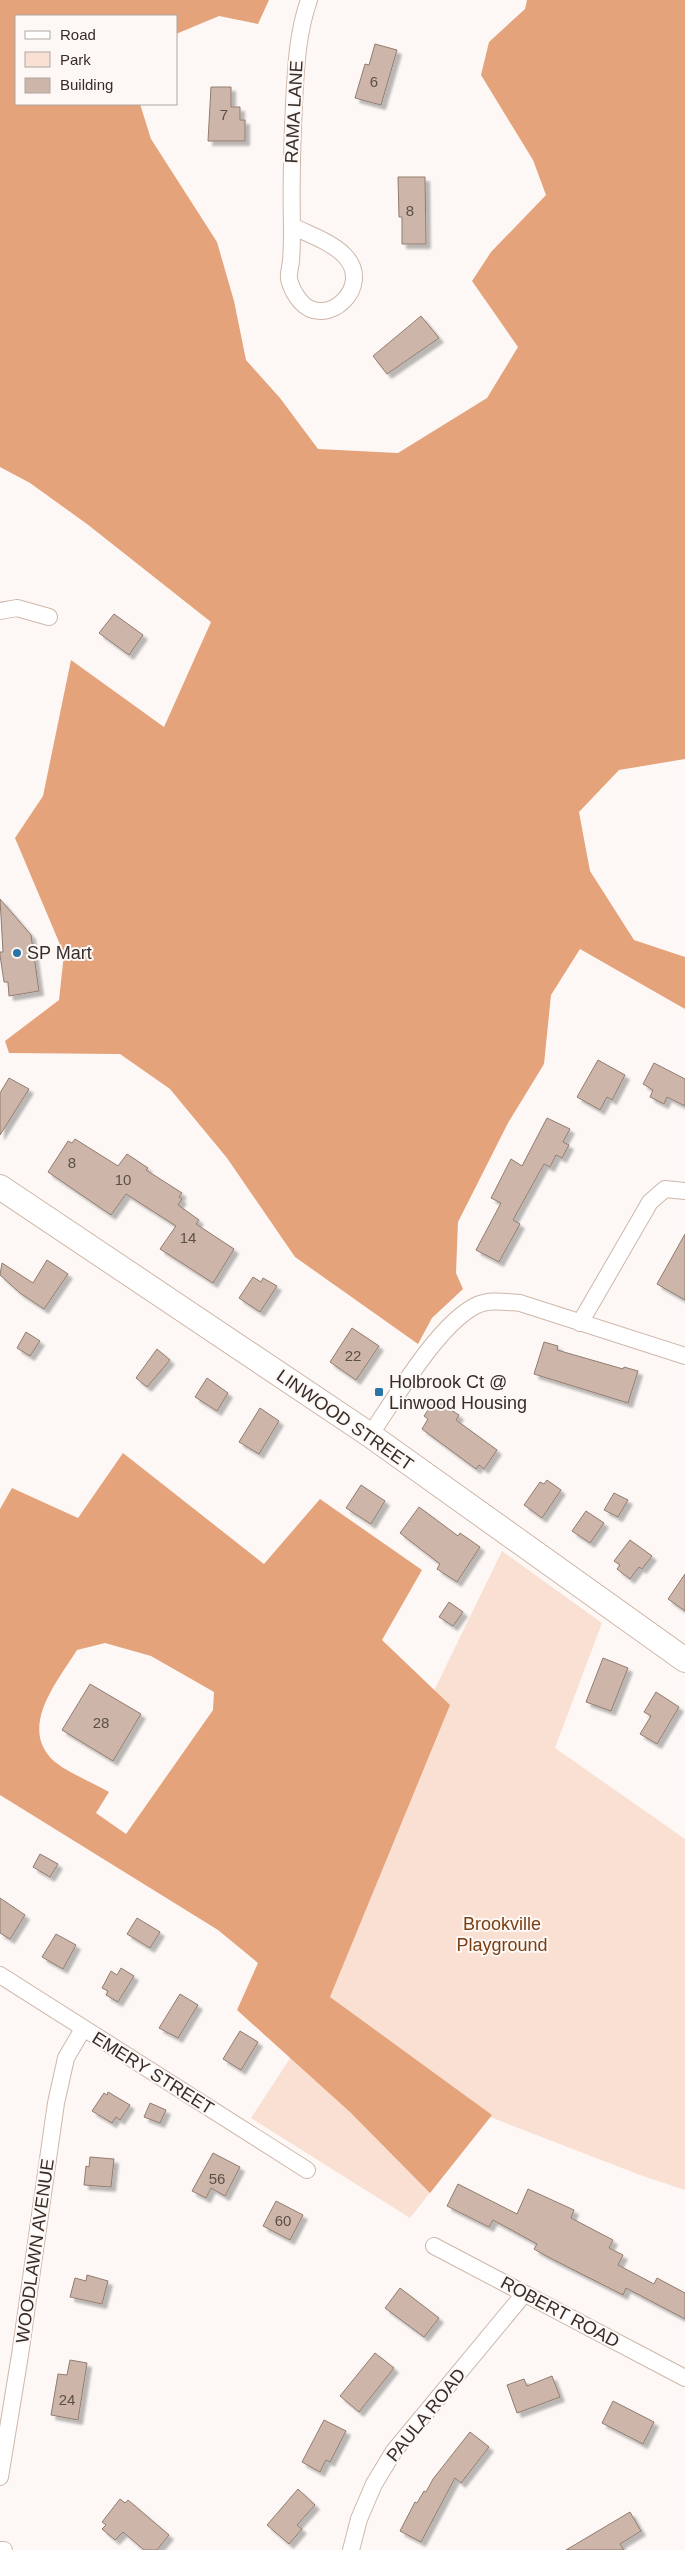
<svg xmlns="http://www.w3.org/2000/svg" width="685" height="2550" font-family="Helvetica,sans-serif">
  <defs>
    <filter id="shadow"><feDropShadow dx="4.5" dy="4.5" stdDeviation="1" flood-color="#0004"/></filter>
  </defs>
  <rect width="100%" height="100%" fill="#fdf8f5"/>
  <path fill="#fae0d2" d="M502 1551 602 1623 555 1748 685 1839V2190L640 2175 490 2117 410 2218 251 2118 330 1997 425 1709Z"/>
  <g fill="#e4a37b" fill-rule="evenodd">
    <path d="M0 0H269L258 24 219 16 176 34V16H16V104H140L151 139 217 242 234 301 246 360 280 398 318 449 398 453 487 398 518 347 472 281 491 252 546 195 533 160 481 75 489 42 525 9 527 0H685V759L619 770 579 812 590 871 634 940 685 957V1009L580 949 551 995 544 1064 508 1123 458 1222 456 1273 463 1289 432 1318 418 1344 295 1257 227 1158 170 1089 120 1054 9 1053 5 1041 59 1000 64 954 15 838 43 796 71 660 164 727 211 622 87 524 30 483 0 467Z"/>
    <path d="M123 1453 264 1564 320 1499 422 1570 382 1640 450 1705 330 1997 492 2115 430 2193 350 2112 237 2010 258 1963 218 1930 0 1795V1509L12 1488 78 1518ZM105 1643 151 1656 214 1692 213 1710 126 1834 96 1813 109 1792C92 1782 70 1774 55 1762 17 1729 57 1682 77 1650Z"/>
  </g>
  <g fill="#cdb6a9" stroke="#917c6f" filter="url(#shadow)">
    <path d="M375 44 397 50 381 105 355 98 365 64 369 65Z"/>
    <path d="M211 87H231V107H240V120H245V141H208Z"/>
    <path d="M398 177H425L426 244H402V217H399Z"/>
    <path d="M421 316 439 338 387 374 373 356Z"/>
    <path d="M114 614 143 635 129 655 99 633Z"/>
    <path d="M0 899 31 935 39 991 9 996 8 982H4L0 955V952H3Z"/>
    <path d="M598 1060 625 1075 612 1100 607 1097 600 1110 577 1097Z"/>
    <path d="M654 1063 685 1079V1106L667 1097 664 1104 650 1097 653 1090 643 1084Z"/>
    <path d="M9 1078 29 1089 0 1135V1093Z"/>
    <path d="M547 1118 570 1129 563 1142 569 1145 562 1158 556 1155 550 1167 544 1164 513 1220 520 1224 499 1262 476 1250 501 1203 491 1198 511 1159 522 1166Z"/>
    <path d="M75 1139 118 1166 127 1154 148 1168 146 1170 182 1193 179 1197 182 1199 178 1205 199 1220 196 1224 234 1249 213 1283 160 1249 176 1226 126 1194 111 1215 48 1172 68 1141 72 1143Z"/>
    <path d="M685 1234V1300L657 1284Z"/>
    <path d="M47 1260 68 1274 44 1309 20 1293 0 1275 2 1263 33 1283Z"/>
    <path d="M253 1277 261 1282 263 1278 277 1286 260 1312 239 1298Z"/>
    <path d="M352 1328 379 1346 356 1380 330 1362Z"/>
    <path d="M26 1332 40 1341 30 1356 17 1348Z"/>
    <path d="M544 1342 558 1346 557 1350 623 1369 624 1367 638 1371 628 1403 534 1374Z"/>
    <path d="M157 1349 170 1360 147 1387 136 1378Z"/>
    <path d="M207 1378 228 1393 217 1411 195 1397Z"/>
    <path d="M435 1400 459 1415 456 1420 497 1450 484 1469 479 1465 476 1469 422 1429 428 1419 424 1416Z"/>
    <path d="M260 1408 279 1421 259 1454 239 1442Z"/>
    <path d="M547 1480 561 1490 542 1518 524 1505 540 1482 544 1484Z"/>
    <path d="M361 1485 385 1501 371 1524 346 1508Z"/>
    <path d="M614 1493 628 1500 618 1517 604 1510Z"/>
    <path d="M419 1507 458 1536 460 1533 480 1547 457 1582 437 1569 440 1564 400 1533Z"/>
    <path d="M586 1511 604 1523 590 1543 572 1531Z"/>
    <path d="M630 1540 652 1556 642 1569 639 1567 630 1579 617 1569 620 1565 614 1561Z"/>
    <path d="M685 1574V1611L668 1599Z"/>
    <path d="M449 1602 463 1612 453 1626 439 1617Z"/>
    <path d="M603 1658 628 1668 611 1711 586 1702Z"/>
    <path d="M90 1684 141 1714 113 1761 62 1730Z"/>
    <path d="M656 1692 679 1707 657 1744 640 1734 651 1716 644 1712Z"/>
    <path d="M40 1854 58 1864 50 1877 33 1867Z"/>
    <path d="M0 1898 25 1915 10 1939 0 1933Z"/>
    <path d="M137 1918 160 1932 150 1948 127 1934Z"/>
    <path d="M56 1934 76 1945 63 1969 42 1957Z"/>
    <path d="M121 1968 134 1976 118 2002 106 1995 108 1991 102 1988 111 1971 117 1975Z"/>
    <path d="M180 1994 198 2005 178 2038 159 2028Z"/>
    <path d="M240 2031 258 2042 241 2070 223 2059Z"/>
    <path d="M108 2092 130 2105 120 2120 116 2117 112 2123 92 2111 104 2093 107 2095Z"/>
    <path d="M150 2103 166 2110 160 2123 144 2117Z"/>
    <path d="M213 2153 240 2167 225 2196 211 2188 206 2198 192 2191Z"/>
    <path d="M90 2157 114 2159 111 2187 84 2185 86 2166 89 2167Z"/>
    <path d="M458 2184 517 2214 528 2189 574 2210 571 2218 613 2240 609 2248 623 2255 618 2265 654 2284 657 2278 685 2293V2319L626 2288 623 2295 550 2258 534 2249 537 2244 493 2220 489 2227 447 2206Z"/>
    <path d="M276 2201 303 2215 290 2240 263 2226Z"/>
    <path d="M87 2275 108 2281 102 2304 70 2297 75 2278 86 2281Z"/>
    <path d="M400 2288 439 2318 424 2337 385 2308Z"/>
    <path d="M375 2353 394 2368 359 2412 340 2396Z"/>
    <path d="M70 2360 87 2363 78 2420 51 2415 58 2374 67 2375Z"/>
    <path d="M552 2376 560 2397 517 2413 507 2385 524 2379 527 2386Z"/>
    <path d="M613 2401 654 2422 643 2444 602 2423Z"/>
    <path d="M324 2420 346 2431 330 2462 326 2460 320 2472 302 2462Z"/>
    <path d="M470 2432 489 2447 461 2483 455 2478 421 2542 400 2531 415 2502 417 2503 424 2491 426 2492 433 2479Z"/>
    <path d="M298 2489 315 2505 297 2525 302 2529 289 2544 267 2525Z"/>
    <path d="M120 2499 125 2503 128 2500 169 2535 157 2550H144L123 2532 115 2540 102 2529 106 2525 102 2522Z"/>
    <path d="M630 2512 641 2531 620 2544 624 2550H566Z"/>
  </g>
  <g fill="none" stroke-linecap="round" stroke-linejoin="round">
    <g stroke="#ceb7aa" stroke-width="18">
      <g id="street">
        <path d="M292 226C308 234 332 242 345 256 374 287 326 330 301 302 294 294 291 288 289 279 288 272 291 266 291 260 292 249 292 237 292 226 291 185 292 145 294 104 296 68 297 34 309 0"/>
        <path d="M0 611 17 608 49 617"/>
        <path d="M580 1323 650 1202 665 1189 685 1191"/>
        <path d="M370 1435C395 1399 437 1326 475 1306 489 1299 505 1302 520 1303L685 1356"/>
        <path d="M0 1975 307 2170"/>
        <path d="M434 2246 685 2378"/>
        <path d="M0 2477 20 2355 56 2103 66 2058 83 2029"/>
        <path d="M0 2550H4"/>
        <path d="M351 2550 359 2519 374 2484 394 2451 524 2294"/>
      </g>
    </g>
    <g stroke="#ceb7aa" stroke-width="26">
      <path id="secondary" d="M0 1187 370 1435 685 1660"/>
    </g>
    <use href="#street" stroke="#fff" stroke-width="16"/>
    <use href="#secondary" stroke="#fff" stroke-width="24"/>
  </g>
  <g fill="#2b74a7" stroke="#fdf8f5" stroke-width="2">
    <circle cx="17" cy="953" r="5"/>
    <rect x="374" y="1387" width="10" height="10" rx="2.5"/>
  </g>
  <g text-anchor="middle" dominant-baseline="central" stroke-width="4" stroke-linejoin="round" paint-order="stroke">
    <g font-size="15" fill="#5c4f48">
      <text x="374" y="81">6</text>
      <text x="224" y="114">7</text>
      <text x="410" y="210">8</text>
      <text x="72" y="1162">8</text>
      <text x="123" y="1179">10</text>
      <text x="188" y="1237">14</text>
      <text x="353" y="1355">22</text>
      <text x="101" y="1722">28</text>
      <text x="217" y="2178">56</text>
      <text x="283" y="2220">60</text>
      <text x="67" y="2399">24</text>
    </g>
    <g font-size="18" fill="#362d28" stroke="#fdf8f5">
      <text transform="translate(294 112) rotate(-87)">RAMA LANE</text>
      <text transform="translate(345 1420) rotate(35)">LINWOOD STREET</text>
      <text transform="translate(153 2073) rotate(32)">EMERY STREET</text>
      <text transform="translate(35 2251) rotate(-82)">WOODLAWN AVENUE</text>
      <text transform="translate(560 2312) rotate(28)">ROBERT ROAD</text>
      <text transform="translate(426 2415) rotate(-51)">PAULA ROAD</text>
    </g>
    <g font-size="18" fill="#362d28" stroke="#fdf8f5" text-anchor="start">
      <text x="27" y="953">SP Mart</text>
      <text x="389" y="1382">Holbrook Ct @<tspan x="389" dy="21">Linwood Housing</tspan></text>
    </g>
    <g font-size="18" fill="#7a3e12" stroke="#fdf8f5">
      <text x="502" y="1924">Brookville<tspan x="502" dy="21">Playground</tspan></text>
    </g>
  </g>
  <rect x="15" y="15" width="162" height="90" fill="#fdf8f5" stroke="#ada7a3"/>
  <rect x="25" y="31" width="25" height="8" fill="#ffffff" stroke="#ada7a3"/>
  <text x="60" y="40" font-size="15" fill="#362d28">Road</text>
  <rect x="25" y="52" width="25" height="15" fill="#fae0d2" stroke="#ada7a3"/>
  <text x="60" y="65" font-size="15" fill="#362d28">Park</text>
  <rect x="25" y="78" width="25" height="15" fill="#cdb6a9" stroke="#ada7a3"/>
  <text x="60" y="90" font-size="15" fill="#362d28">Building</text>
</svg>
